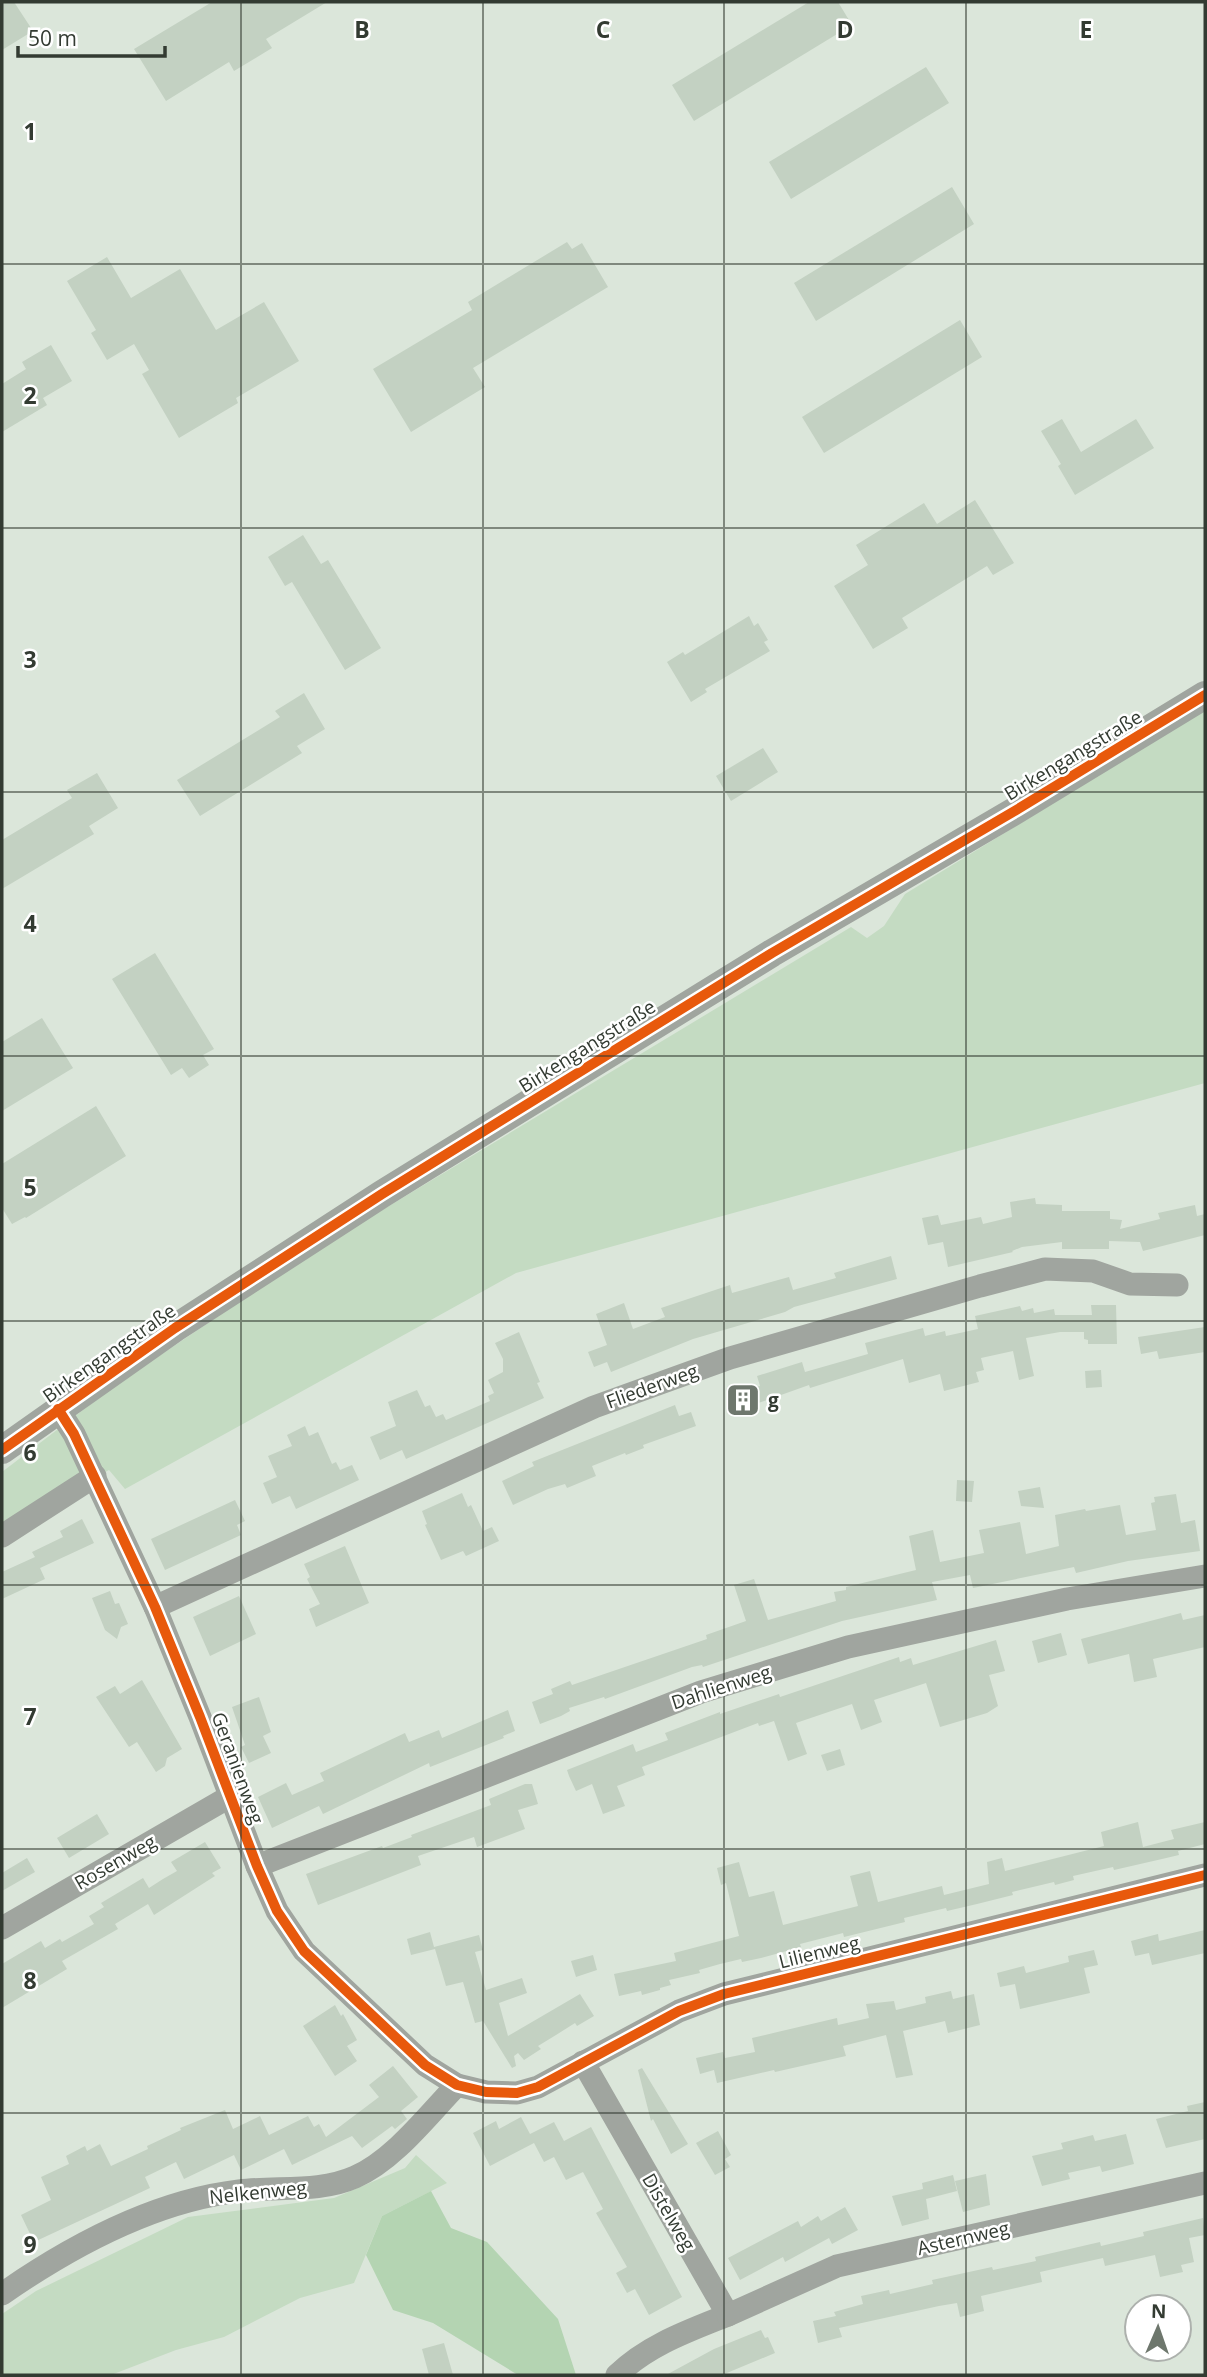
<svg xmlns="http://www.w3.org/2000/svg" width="1207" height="2377" font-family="'Open Sans',sans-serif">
  <rect width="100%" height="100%" fill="#dbe6da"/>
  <g fill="#c4dbc2">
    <path d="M1205 710V1083L516 1273 125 1489 109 1470 2 1528V1472L113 1387 321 1247 851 927 867 938 884 926 905 894Z"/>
    <path d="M416 2155 447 2183 382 2216 354 2283 300 2298 224 2337 176 2350 111 2375H2V2314L36 2291 188 2217 334 2198 405 2168Z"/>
  </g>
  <path fill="#b4d4b2" d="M431 2191 451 2228 487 2242 558 2319 576 2375H518L433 2323 393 2310 366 2255 382 2216Z"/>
  <g fill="#c3d1c2">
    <path d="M2 2H14L33 31 2 50Z"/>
    <path d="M212 2H327L266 39 272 48 234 71 229 62 166 101 134 49Z"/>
    <path d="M809 2H838L852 25 694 121 672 85Z"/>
    <path d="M926 67 949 103 791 199 769 162Z"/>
    <path d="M952 187 974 224 816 321 794 283Z"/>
    <path d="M567 242 572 249 582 243 608 287 473 368 485 387 411 432 373 369 472 310 468 302Z"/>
    <path d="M107 257 131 298 180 269 216 330 264 302 299 361 236 398 238 403 179 438 142 374 149 370 134 344 107 360 91 333 96 330 67 281Z"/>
    <path d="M960 320 982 357 824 453 802 417Z"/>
    <path d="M51 345 72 381 43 398 47 405 2 432V384L26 369 22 362Z"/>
    <path d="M1062 419 1081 452 1136 419 1154 448 1075 495 1058 466 1061 464 1041 431Z"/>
    <path d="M975 500 1014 563 993 575 987 566 902 618 908 628 873 649 834 586 868 565 856 545 924 503 937 524Z"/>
    <path d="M303 535 321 564 328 560 381 648 345 670 292 582 285 586 268 557Z"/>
    <path d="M749 616 754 626 758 623 768 640 764 642 770 651 705 689 707 692 691 702 667 662 683 652 685 655Z"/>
    <path d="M304 693 325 729 297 746 302 753 200 816 177 780 280 717 275 711Z"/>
    <path d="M763 748 778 772 731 801 716 776Z"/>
    <path d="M97 773 118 808 89 826 94 834 2 889V840L72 798 67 790Z"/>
    <path d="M155 953 214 1049 203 1055 209 1065 189 1078 182 1068 171 1075 112 979Z"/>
    <path d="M42 1018 73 1068 2 1111V1042Z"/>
    <path d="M96 1106 126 1156 26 1218 25 1217 12 1224 2 1208V1164Z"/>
    <path d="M1035 1198 1036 1204 1062 1205V1211H1110V1219L1122 1220 1120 1229 1160 1219 1158 1213 1195 1205 1197 1216 1205 1214V1235L1143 1251 1140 1242 1109 1241V1249H1062V1242L1022 1247 1012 1251 1013 1252 948 1267 943 1242 928 1245 922 1218 938 1215 941 1225 981 1217 983 1224 1012 1217 1010 1202Z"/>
    <path d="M891 1256 897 1279 794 1307 785 1312 693 1339 611 1372 607 1362 594 1367 588 1352 607 1345 596 1314 624 1303 633 1329 665 1317 661 1308 730 1285 732 1293 789 1277 793 1290 836 1278 834 1273Z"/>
    <path d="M1091 1305H1116L1117 1344H1088V1340L1084 1339V1332H1060L1026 1338 1034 1376 1019 1380 1013 1351 981 1358 984 1370 976 1372 979 1382 944 1391 940 1374 909 1383 903 1359 810 1388 809 1385 736 1411 731 1395 760 1386 757 1376 802 1362 805 1372 868 1354 865 1343 923 1328 925 1336 945 1331 946 1336 978 1329 975 1316 1020 1306 1022 1311 1033 1308 1034 1313 1054 1309 1055 1315H1092Z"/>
    <path d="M1205 1327V1352L1159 1359 1157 1351 1141 1354 1138 1337Z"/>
    <path d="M519 1332 540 1382 537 1383 544 1398 406 1459 402 1450 380 1460 370 1437 396 1426 388 1402 417 1390 425 1407 430 1405 436 1417 443 1414 446 1420 490 1401 488 1396 494 1393 488 1380 503 1372V1359L495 1343Z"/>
    <path d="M1101 1370 1102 1387 1086 1388 1085 1371Z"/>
    <path d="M675 1405 679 1416 691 1412 696 1426 643 1445 644 1448 626 1455 625 1453 592 1466 596 1476 567 1488 565 1484 548 1489 513 1505 502 1481 534 1466 532 1462Z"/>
    <path d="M305 1426 309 1436 318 1432 332 1464 336 1462 340 1470 352 1465 359 1480 296 1509 290 1496 272 1504 263 1483 277 1477 268 1456 292 1446 287 1435Z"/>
    <path d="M957 1480 974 1481 972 1502 956 1501Z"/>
    <path d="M1040 1487 1044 1508 1021 1506 1018 1491Z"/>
    <path d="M462 1493 468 1507 471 1505 483 1531 492 1527 499 1541 466 1556 463 1551 441 1560 425 1525 427 1524 422 1511Z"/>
    <path d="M1176 1494 1181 1523 1195 1520 1200 1551 1128 1561 1076 1573 1074 1567 973 1588 970 1575 932 1582 937 1600 842 1621 703 1667 702 1665 692 1667 605 1699 604 1697 569 1708 570 1711 561 1716 540 1724 532 1702 553 1694 551 1689 570 1681 572 1685 707 1639 706 1635 746 1621 734 1585 754 1579 768 1620 836 1601 834 1592 846 1590V1587L916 1570 909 1536 933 1530 940 1562 984 1553 979 1530 1020 1522 1026 1554 1059 1546 1055 1515 1085 1509 1086 1511 1120 1505 1126 1535 1156 1530 1151 1503 1155 1502 1154 1497Z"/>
    <path d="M235 1500 245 1521 237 1525 241 1535 165 1570 151 1539Z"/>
    <path d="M82 1519 94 1543 40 1568 45 1579 2 1599V1572L35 1557 32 1552 63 1537 60 1531Z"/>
    <path d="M345 1546 369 1603 316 1627 309 1609 320 1604 307 1579 310 1577 304 1564Z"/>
    <path d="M110 1591 115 1604 119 1603 128 1624 121 1627 117 1639 105 1630 92 1598Z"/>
    <path d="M239 1596 256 1634 210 1656 193 1617Z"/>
    <path d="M1181 1613 1183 1620 1205 1615V1647L1153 1659 1157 1677 1134 1682 1129 1654 1088 1664 1081 1639Z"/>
    <path d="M1061 1633 1067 1655 1038 1663 1032 1641Z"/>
    <path d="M996 1640 1005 1671 989 1675 998 1706 987 1713 940 1727 926 1683 874 1700 882 1722 861 1730 852 1704 796 1723 807 1754 788 1761 774 1721 759 1726 758 1723 642 1767 645 1775 617 1786 625 1806 603 1814 592 1784 576 1791 569 1776 567 1770 633 1744 636 1752 668 1740 665 1733 720 1712V1714L779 1694 780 1697 899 1657 900 1662 911 1658 913 1665Z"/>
    <path d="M142 1680 182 1749 167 1758 165 1766 156 1772 137 1742 129 1747 96 1697 115 1686 120 1694Z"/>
    <path d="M259 1697 271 1732 263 1736 271 1753 249 1763 241 1747 245 1745 232 1707Z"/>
    <path d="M508 1710 515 1731 503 1736 504 1738 430 1767 429 1763 323 1814 319 1806 272 1828 258 1797 286 1783 292 1795 324 1781 320 1773 405 1733 409 1742 439 1730 442 1738Z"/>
    <path d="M840 1749 845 1765 827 1771 821 1755Z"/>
    <path d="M525 1784H532L538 1804 518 1810 525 1829 477 1847 474 1837 418 1856 421 1865 318 1905 306 1874 382 1846 383 1848 412 1837 411 1835 491 1805 489 1799Z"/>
    <path d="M97 1814 109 1834 69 1858 57 1838Z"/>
    <path d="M1138 1822 1143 1847 1174 1839 1171 1830 1205 1822V1844L1178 1851 1179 1855 1162 1859 1114 1870 1113 1867 1073 1876 1074 1880 1055 1885 1054 1882 1012 1892 1013 1895 977 1904 947 1911 946 1908 904 1918 905 1922 844 1937 843 1933 800 1944 801 1947 761 1958 742 1962 741 1959 720 1964 699 1970 700 1973 669 1980 671 1985 660 1988V1990L642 1995 641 1991 619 1996 614 1974 676 1961 674 1953 739 1936 726 1883 721 1885 717 1868 739 1862 749 1897 774 1891 783 1925 858 1906 850 1876 870 1871 878 1902 942 1886 944 1895 989 1884 987 1862 1002 1858 1005 1871 1104 1846 1101 1832Z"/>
    <path d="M205 1842 221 1868 212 1873 215 1876 154 1915 148 1904 115 1924 118 1929 62 1961 67 1969 2 2008V1964L41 1941 45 1948 60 1939 62 1942 94 1924 89 1916 104 1907 101 1903 143 1878 149 1888 163 1879 177 1871 171 1862Z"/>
    <path d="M27 1858 35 1872 2 1891V1873Z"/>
    <path d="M1205 1930V1953L1152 1965 1149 1953 1135 1956 1131 1941 1158 1934 1159 1941Z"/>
    <path d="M430 1932 434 1947 479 1935 483 1950 475 1952 486 1990 522 1978 527 1993 499 2003 508 2036 580 1994 594 2016 577 2026 575 2023 556 2035 538 2046 541 2049 524 2060 518 2053 514 2056 516 2066 512 2068 483 2021 475 2023 463 1982 446 1986 435 1949 411 1955 407 1939Z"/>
    <path d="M1094 1950 1098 1965 1084 1968 1090 1993 1020 2009 1015 1984 1000 1987 997 1973 1024 1966 1026 1973 1069 1962 1068 1956Z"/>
    <path d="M593 1955 597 1970 576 1977 571 1961Z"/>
    <path d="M951 1991 953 1999 974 1994 980 2025 948 2033 945 2021 903 2031 913 2075 896 2078 886 2035 843 2046 846 2056 775 2072 774 2070 717 2083 714 2070 700 2074 696 2058 723 2052 725 2058 755 2052 752 2038 837 2018 838 2025 869 2018 866 2004 894 2001 896 2010 926 2003 925 1997Z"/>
    <path d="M335 2005 341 2016 343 2014 357 2040 347 2046 357 2061 335 2076 303 2026Z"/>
    <path d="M393 2066 418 2097 401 2111 407 2119 395 2129 392 2126 362 2148 352 2136 292 2165 284 2149 241 2170 234 2155 184 2179 176 2162 145 2177 150 2188 34 2242 21 2215 51 2200 41 2177 69 2164 66 2156 85 2146 87 2151 100 2144 111 2166 148 2149 147 2146 181 2130 180 2128 225 2110 233 2129 260 2116 269 2135 308 2116 314 2127 319 2124 326 2137 379 2097 369 2085Z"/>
    <path d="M642 2068 688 2144 671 2154 653 2119 651 2121 638 2070Z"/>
    <path d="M1205 2102V2139L1166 2148 1156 2119 1188 2111 1187 2106Z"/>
    <path d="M521 2117 530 2134 554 2122 564 2141 591 2127 682 2297 649 2315 635 2289 627 2293 616 2273 627 2267 596 2213 603 2209 583 2172 566 2180 554 2157 544 2162 534 2143 490 2166 473 2133 496 2121 499 2129Z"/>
    <path d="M718 2131 731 2155 725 2159 730 2167 715 2175 696 2143Z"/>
    <path d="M1126 2134 1134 2164 1102 2172 1100 2166 1068 2173 1070 2179 1042 2186 1032 2156 1063 2149 1061 2143 1093 2135 1095 2141Z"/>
    <path d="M986 2174 990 2205 963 2212 955 2181Z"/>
    <path d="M953 2175 957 2191 926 2199 929 2219 902 2226 892 2196 923 2189 922 2183Z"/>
    <path d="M845 2207 858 2230 832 2244 829 2238 785 2262 783 2257 740 2280 728 2258 798 2221 801 2227 818 2216 821 2221Z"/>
    <path d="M1203 2218 1205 2235 1189 2238 1194 2262 1181 2265 1183 2272 1160 2277 1155 2255 1105 2266 1103 2258 1040 2272 1042 2282 981 2296 984 2311 960 2317 957 2303 939 2306 839 2328 842 2337 818 2343 813 2321 836 2316 834 2312 863 2304 861 2296 889 2290 890 2294 933 2284 932 2280 992 2267 993 2270 1036 2261 1035 2257 1100 2242 1101 2246 1144 2236 1143 2232Z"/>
    <path d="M761 2330 765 2338 768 2337 775 2353 722 2375H666L714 2349Z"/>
    <path d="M444 2343 453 2375H429L422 2349Z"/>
  </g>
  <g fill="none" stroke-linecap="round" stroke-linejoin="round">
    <g stroke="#a0a59f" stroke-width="23">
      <path d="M58 1409 74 1434 155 1607 200 1717 257 1866 277 1911 304 1951 425 2065 457 2085 486 2092 517 2093 538 2087 679 2011 724 1994 1205 1875"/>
      <path d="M2 1536 95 1476"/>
      <path d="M155 1607 594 1407 730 1358 980 1286 1045 1269 1093 1271 1130 1284 1177 1285"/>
      <path d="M257 1866 701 1692 848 1647 1067 1599 1205 1576"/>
      <path d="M2 1928 229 1797"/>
      <path d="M583 2062 728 2315C688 2331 648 2345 617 2375"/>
      <path d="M2 2294C71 2246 154 2201 239 2191 277 2186 319 2193 355 2177 394 2160 428 2115 457 2085"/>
      <path d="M728 2315 837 2266 1205 2183"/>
    </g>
    <path stroke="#a0a59f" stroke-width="28" d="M2 1450 175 1328 382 1194 772 953 1018 809 1205 695"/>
    <g stroke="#fff" stroke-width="15">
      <g id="cycleway">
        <path d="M58 1409 74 1434 155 1607 200 1717 257 1866 277 1911 304 1951 425 2065 457 2085 486 2092 517 2093 538 2087 679 2011 724 1994 1205 1875"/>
        <path d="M2 1450 175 1328 382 1194 772 953 1018 809 1205 695"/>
      </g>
    </g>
    <use href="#cycleway" stroke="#e8590c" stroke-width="10"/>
  </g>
  <path fill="none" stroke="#333b32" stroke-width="2" stroke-opacity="0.55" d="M241 2V2375M483 2V2375M724 2V2375M966 2V2375M2 264H1205M2 528H1205M2 792H1205M2 1056H1205M2 1321H1205M2 1585H1205M2 1849H1205M2 2113H1205"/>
  <defs>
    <g id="building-square" transform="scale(1.75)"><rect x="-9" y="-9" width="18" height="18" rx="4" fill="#6e776d" stroke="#fff"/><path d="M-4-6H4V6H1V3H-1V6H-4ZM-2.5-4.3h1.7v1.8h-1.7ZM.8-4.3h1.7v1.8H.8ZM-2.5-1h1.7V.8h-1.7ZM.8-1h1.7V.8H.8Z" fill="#fff"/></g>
  </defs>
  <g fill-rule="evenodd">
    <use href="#building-square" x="743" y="1400"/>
  </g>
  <g text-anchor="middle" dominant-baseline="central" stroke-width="5" stroke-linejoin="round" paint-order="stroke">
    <g font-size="19" fill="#333b32" stroke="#fff">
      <text transform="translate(1073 755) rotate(-31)">Birkengangstraße</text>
      <text transform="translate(587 1046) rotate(-32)">Birkengangstraße</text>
      <text transform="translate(109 1353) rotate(-35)">Birkengangstraße</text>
      <text transform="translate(652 1386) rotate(-20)">Fliederweg</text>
      <text transform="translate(721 1687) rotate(-18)">Dahlienweg</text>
      <text transform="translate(238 1768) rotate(70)">Geranienweg</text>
      <text transform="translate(115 1862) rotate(-30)">Rosenweg</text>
      <text transform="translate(819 1952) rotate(-14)">Lilienweg</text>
      <text transform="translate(258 2192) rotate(-6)">Nelkenweg</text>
      <text transform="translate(669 2212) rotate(60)">Distelweg</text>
      <text transform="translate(963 2238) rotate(-13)">Asternweg</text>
    </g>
    <g font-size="19" font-weight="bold" fill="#333b32" stroke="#fff" text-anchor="start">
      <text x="768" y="1400">g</text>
    </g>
  </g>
  <g font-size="23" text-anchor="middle" font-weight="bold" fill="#333b32" stroke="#fff" stroke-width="5" stroke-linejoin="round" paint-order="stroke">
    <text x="362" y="38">B</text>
    <text x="603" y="38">C</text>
    <text x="845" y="38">D</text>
    <text x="1086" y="38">E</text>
    <text x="30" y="140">1</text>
    <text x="30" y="404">2</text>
    <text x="30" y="668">3</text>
    <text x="30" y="932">4</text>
    <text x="30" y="1196">5</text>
    <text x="30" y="1461">6</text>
    <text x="30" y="1725">7</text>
    <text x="30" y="1989">8</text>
    <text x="30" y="2253">9</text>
  </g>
  <rect width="1207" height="2377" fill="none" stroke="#333b32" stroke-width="7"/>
  <g transform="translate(1158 2328) rotate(2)"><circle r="33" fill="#ffffff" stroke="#adb1ad" stroke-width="2"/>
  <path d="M0-5L12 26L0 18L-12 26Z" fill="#6e776d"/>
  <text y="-10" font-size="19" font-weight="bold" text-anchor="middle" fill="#333b32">N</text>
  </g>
  <path d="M18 46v10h147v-10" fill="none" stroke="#333b32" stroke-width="3.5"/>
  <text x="28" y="46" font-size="21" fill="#333b32" stroke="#ffffff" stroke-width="5" paint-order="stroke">50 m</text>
</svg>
